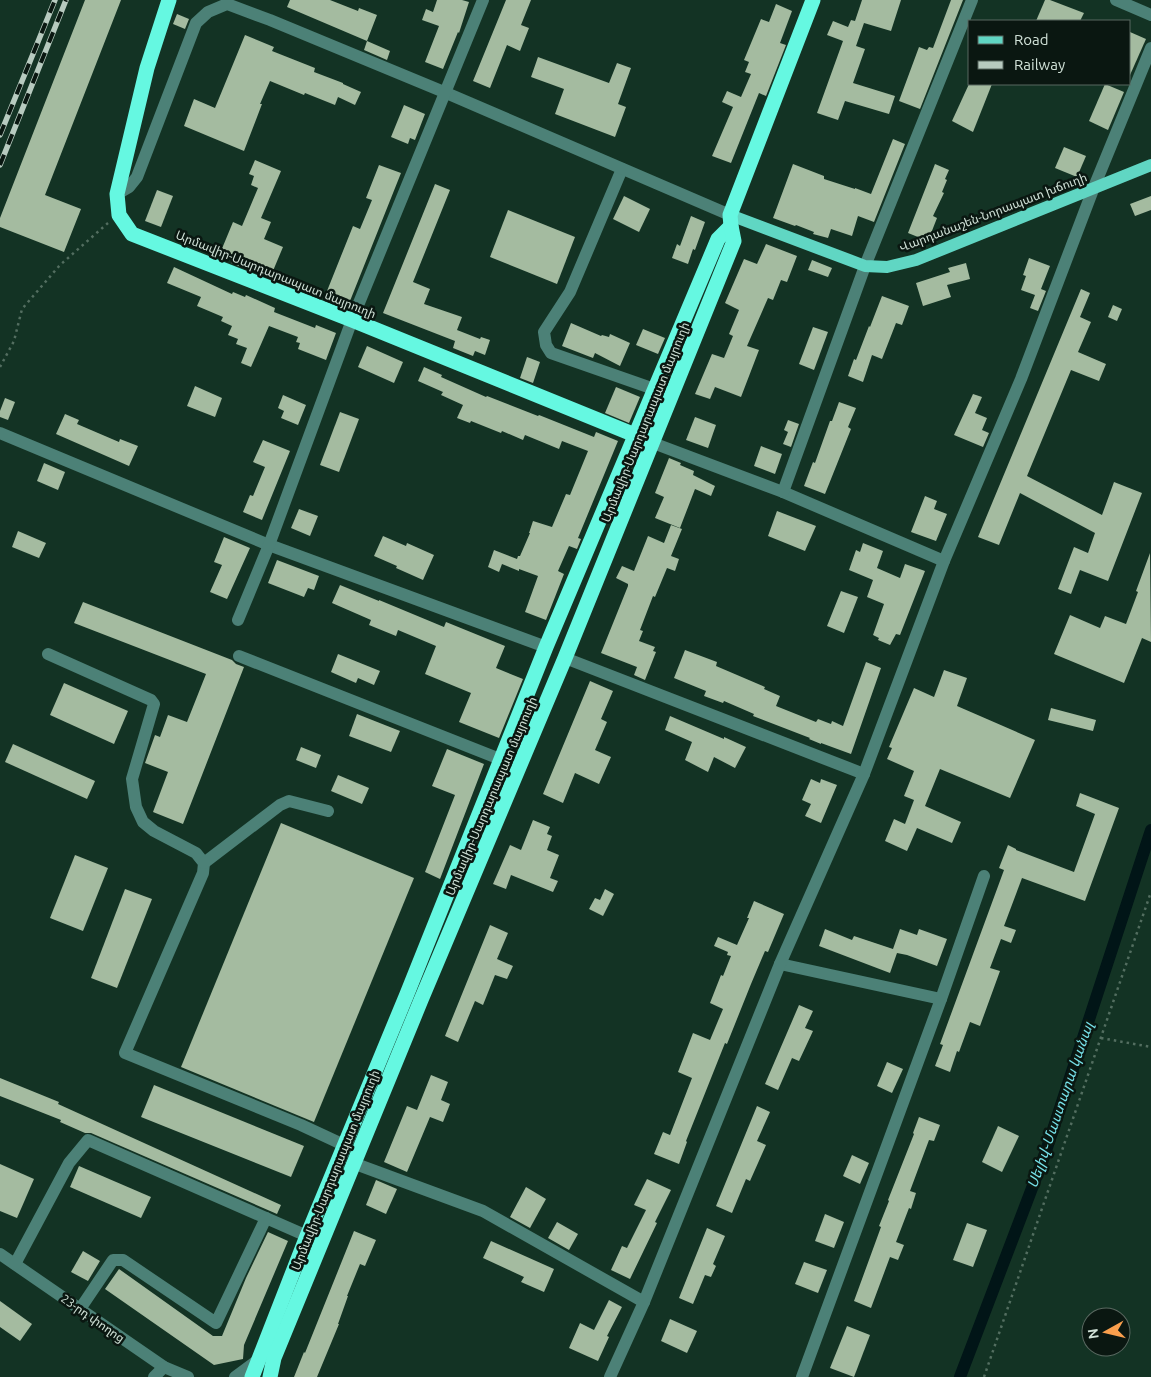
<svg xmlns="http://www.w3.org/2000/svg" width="1151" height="1377" font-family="Ubuntu,'Noto Sans Armenian',sans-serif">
  <rect width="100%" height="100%" fill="#133324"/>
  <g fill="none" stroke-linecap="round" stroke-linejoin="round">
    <path stroke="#011517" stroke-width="12" d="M960 1377 1045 1154 1151 830"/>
  </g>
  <g fill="#a4bba0">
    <path d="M85 0H121L45 195 81 209 64 252 0 227V218Z"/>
    <path d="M290 0H330L358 11 359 8 377 15 367 41 287 7Z"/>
    <path d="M437 0H462L469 2 459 33 458 32 443 69 425 62 439 26 422 20 426 9 433 12Z"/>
    <path d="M506 0H531L521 25 529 28 520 51 507 45 490 88 473 81Z"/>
    <path d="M862 0H901L891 31 864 23 856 46 865 49 853 83 895 96 889 114 845 101 838 120 817 113 843 41 827 35 833 21 848 27 851 20 855 21Z"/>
    <path d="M951 0H963L920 109 899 101 919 47 927 50 929 47 933 48Z"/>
    <path d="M1045 0H1050L1084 13 1080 21H1036Z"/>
    <path d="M776 4 792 11 780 43 786 45 766 96 759 93 731 163 712 156 733 107 722 102 727 91 741 97 751 74 745 72 749 62 744 60 761 19 769 22Z"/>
    <path d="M177 14 189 19 185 29 173 24Z"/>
    <path d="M1130 32 1146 39 1130 75Z"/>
    <path d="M245 35 274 47 272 51 315 68 314 72 343 83V84L361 92 355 105 338 97 335 105 305 93 304 95 270 81 260 104H262L244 151 184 126 194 99 215 108Z"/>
    <path d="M367 41 390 51 387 60 364 50Z"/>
    <path d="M538 57 609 83 617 63 631 68 618 104 626 107 615 137 555 114 564 89 531 77Z"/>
    <path d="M969 84H992L973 132 952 121Z"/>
    <path d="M1105 84 1124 92 1108 130 1089 121Z"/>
    <path d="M404 105 425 114 415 140 410 138 408 144 391 137Z"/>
    <path d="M893 139 905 144 874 222 858 216 852 236 831 229 828 238 813 234 814 232 796 225 795 226 773 218 793 164 824 176V179L855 189V188L871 194Z"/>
    <path d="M1064 147 1086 156 1077 177 1055 168Z"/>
    <path d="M255 160 281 171 261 218 271 222 264 239 283 247 270 278 231 263 234 256 221 251 233 222 242 226 258 188 251 185 254 176 249 174Z"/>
    <path d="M935 164 949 170 945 179 947 180 942 192 944 193 933 216 937 218 928 241 908 233Z"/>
    <path d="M379 165 401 173 348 306 325 296 353 226 360 229 372 200 366 198Z"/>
    <path d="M435 184 450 190 413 282 430 289 424 304 462 317 457 330 480 339 481 337 490 340 485 355 475 351 473 356 453 348 455 341 383 313Z"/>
    <path d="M157 190 173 196 161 227 145 221Z"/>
    <path d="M624 196 650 209 639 232 613 219Z"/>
    <path d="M1151 196V210L1135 216 1130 204Z"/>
    <path d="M508 210 575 237 557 284 490 257Z"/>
    <path d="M691 216 705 222 695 250 693 249 688 264 672 258 677 244 680 246Z"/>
    <path d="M766 244 797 256 787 282 781 280 773 300 768 298 747 346 759 350 741 397 715 387 710 399 695 394 712 354 724 358 733 336 729 334 739 310 725 303 744 259 757 264Z"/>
    <path d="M1029 258 1050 266 1041 289 1046 291 1038 311 1030 308 1035 295 1021 290 1026 276 1023 275Z"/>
    <path d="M812 260 832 268 828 277 808 270Z"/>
    <path d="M966 263 970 279 947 285 951 297 923 306 916 283 950 272 948 268Z"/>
    <path d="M174 267 232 294 233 292 245 297 246 295 275 308 274 312 315 328 316 325 336 333 326 360 298 349 300 343 296 342 298 337 269 326 251 367 241 363 247 348 236 344 238 339 228 335 232 326 221 321 223 317 197 306 201 297 167 283Z"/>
    <path d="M1081 289 1090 293 1080 317 1091 322 1078 352 1106 364 1099 381 1071 370 1027 476 1102 515 1114 482 1142 493 1108 581 1080 570 1071 594 1058 589 1074 547 1088 553 1095 533 1020 493 999 545 978 537Z"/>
    <path d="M882 296 909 306 902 325 896 323 882 359 872 355 863 382 848 376 854 359 856 360 869 326 870 327Z"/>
    <path d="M1113 305 1122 309 1117 321 1108 317Z"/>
    <path d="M571 323 601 336 602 335 609 337 610 334 630 343 620 366 595 353 593 358 562 346Z"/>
    <path d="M813 327 828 332 814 370 799 364Z"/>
    <path d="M643 329 665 338 658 354 636 345Z"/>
    <path d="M367 346 403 362 394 383 358 367Z"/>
    <path d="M527 357 540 362 533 383 520 378Z"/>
    <path d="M424 367 442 375 441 377 486 397 487 396 538 416 539 415 594 437 596 432 618 441 578 538 581 539 577 549 569 546 558 571 564 574 546 620 525 612 538 576 519 569V571L502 564 499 572 488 567 494 550 517 559 518 556H520L530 533H529L533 521 552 527 566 494 570 495 588 451 562 441 559 449 525 435 523 440 502 431 501 433 471 421 470 423 457 418 463 405 441 395 443 392 418 381Z"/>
    <path d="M195 386 222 398 215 417 187 406Z"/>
    <path d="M616 387 640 397 629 423 605 413Z"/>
    <path d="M973 394 982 397 975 413 987 418 982 430 989 433 983 447 954 435Z"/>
    <path d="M283 395 306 405 298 425 281 418 284 411 278 408Z"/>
    <path d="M5 398 15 402 8 420 0 417V411Z"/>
    <path d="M839 402 856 408 848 427 851 429 825 494 804 486 813 462 815 463 830 421H832Z"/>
    <path d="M340 412 359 419 339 472 320 465Z"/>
    <path d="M65 414 79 420 77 424 119 442 120 439 138 446 129 466 56 434Z"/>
    <path d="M695 417 716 425 708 448 686 440Z"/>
    <path d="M788 420 799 424 791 447 783 444 788 432 784 430Z"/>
    <path d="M263 440 290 451 262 520 243 512 250 495 253 496 265 467 253 462Z"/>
    <path d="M761 446 782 454 775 474 754 466Z"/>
    <path d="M669 458 681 463 680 465 694 471 693 475 715 486 711 496 695 489 680 528 655 518 664 497 655 493Z"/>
    <path d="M44 463 65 472 58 490 37 481Z"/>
    <path d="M925 496 937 501 934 509 947 514 936 541 911 532Z"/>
    <path d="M299 509 318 516 310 536 291 528Z"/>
    <path d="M777 511 816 526 805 551 768 536Z"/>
    <path d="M671 525 682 529 671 556 679 559 675 571 667 568 655 597 653 596 640 630 643 631 639 641 655 647 653 651 656 652 645 680 634 675 637 667 601 653 628 586V584L616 578 622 566 634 571 648 536 664 543Z"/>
    <path d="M18 531 46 543 39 558 12 547Z"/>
    <path d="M383 536 406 546 407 543 434 555 423 580 396 568 397 566 374 556Z"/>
    <path d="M224 537 250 548 227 599 210 592 222 565 214 562Z"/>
    <path d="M863 543 883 551 877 568 900 578 905 564 925 571 900 635 896 634 890 645 878 640 879 638 873 635 884 604 867 597 873 580 849 570 856 550 860 552Z"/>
    <path d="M1150 553 1151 642 1142 638 1124 683 1054 654 1070 615 1100 628 1105 616 1126 624 1138 592 1136 591Z"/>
    <path d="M277 560 319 576 314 590 308 588 304 597 268 583Z"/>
    <path d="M340 585 379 601V600L444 627 446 622 505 646 496 668 523 679 499 738 459 722 471 693 425 674 436 646 398 630 396 636 369 625 371 620 332 603Z"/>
    <path d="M841 591 858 597 844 633 827 626Z"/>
    <path d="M83 602 232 660 236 664 244 667 183 824 153 812 168 772 145 763 155 735 160 737 168 715 187 722 206 674 74 623Z"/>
    <path d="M685 650 717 662 716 666 765 687 764 689 780 696 776 706 816 722 818 719 831 724 832 721 843 726 866 662 881 668 851 754 821 743V744L809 739 810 738 753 716 754 714 724 701 723 703 704 696 706 691 674 678Z"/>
    <path d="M338 654 380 671 374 685 358 678 356 683 331 672Z"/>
    <path d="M944 670 967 678 957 706 1035 740 1010 798 940 769 925 806 961 822 952 843 917 828 907 851 885 841 894 819 905 824 914 800 904 796 914 771 887 759 892 748 889 747 914 688 934 697Z"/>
    <path d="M590 681 613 691 601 719 607 722 595 750 611 757 599 784 575 773 563 803 543 794Z"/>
    <path d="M64 683 128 711 114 744 50 715Z"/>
    <path d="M1051 708 1096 720 1093 731 1048 720Z"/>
    <path d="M357 714 400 731 391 752 349 736Z"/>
    <path d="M670 716 724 739V737L746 747 735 768 714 757 708 772 685 760 692 742 665 730Z"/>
    <path d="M13 744 95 781 87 799 5 762Z"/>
    <path d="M301 747 321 755 316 768 296 760Z"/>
    <path d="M447 749 484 764 440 879 425 872 455 795 432 786Z"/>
    <path d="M338 775 369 788 362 804 331 791Z"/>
    <path d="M811 779 820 783 821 779 837 785 821 823 805 816 811 804 802 800Z"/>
    <path d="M1080 793 1119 808 1085 901 1022 878 1004 926 1016 930 1011 943 1001 939 990 968 1000 971 980 1026 970 1022 959 1052 957 1051 950 1072 935 1066 943 1045 940 1044 1004 870 999 868 1008 845 1016 849V850L1074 872 1095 814 1076 806Z"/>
    <path d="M533 820 550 827 547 834 552 836 547 850 559 855 550 878 558 881 553 892 511 875 506 889 493 884 510 845 521 850Z"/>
    <path d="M281 823 414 878 314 1122 181 1067Z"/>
    <path d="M75 855 108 868 83 931 50 918Z"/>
    <path d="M125 889 152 899 117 988 91 978Z"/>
    <path d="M605 889 614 894 603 916 589 909 595 898 600 900Z"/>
    <path d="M754 901 784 914 768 952 765 951 751 984 727 1044 725 1043 686 1141 687 1142 679 1164 654 1154 663 1132 670 1135 692 1078 678 1072 693 1033 710 1040 723 1009 710 1003 721 975 723 976 731 956 727 955 728 952 714 946 718 937 737 945 749 918H747Z"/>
    <path d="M490 925 508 933 497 959 513 966 507 979 495 975 483 1005 475 1001 458 1042 445 1036Z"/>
    <path d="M825 929 852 940 854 936 893 949 900 929 917 935 919 929 947 939 937 966 907 955 897 953 890 973 819 946Z"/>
    <path d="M799 1005 813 1011 805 1028 813 1031 799 1061 792 1058 778 1090 765 1084Z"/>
    <path d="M887 1062 903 1069 892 1093 877 1086Z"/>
    <path d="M431 1075 448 1082 441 1100 450 1104 443 1122 430 1117 407 1172 384 1162 407 1106 417 1110Z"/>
    <path d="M0 1078 59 1102 58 1104 281 1205 277 1214 91 1133H85L60 1122 61 1120 0 1096Z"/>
    <path d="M154 1085 304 1146 291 1177 141 1117Z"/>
    <path d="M757 1106 770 1112 757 1141 766 1145 750 1181 746 1179 732 1213 716 1206Z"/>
    <path d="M919 1117 940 1125 934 1141 929 1140 910 1191 916 1193 911 1209 909 1208 896 1242 904 1245 898 1260 890 1257 871 1308 854 1301 881 1227 879 1226 889 1201 888 1200 914 1134 913 1133Z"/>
    <path d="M998 1126 1019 1136 1002 1172 982 1162Z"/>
    <path d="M852 1155 869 1163 860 1184 843 1176Z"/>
    <path d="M0 1164 34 1179 17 1218 0 1211Z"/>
    <path d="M79 1166 151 1197 141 1218 70 1187Z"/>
    <path d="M647 1179 671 1190 655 1222 657 1223 630 1279 611 1270 622 1246 627 1248 646 1210 634 1205Z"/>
    <path d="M376 1180 397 1189 386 1214 366 1205Z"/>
    <path d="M526 1187 546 1199 530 1228 510 1217Z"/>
    <path d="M825 1214 844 1222 834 1248 815 1241Z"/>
    <path d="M557 1222 578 1234 569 1250 548 1238Z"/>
    <path d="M967 1223 987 1230 973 1267 953 1260Z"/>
    <path d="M707 1228 725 1236 713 1264 716 1266 711 1277 705 1275 693 1304 679 1298Z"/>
    <path d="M354 1231 376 1240 365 1266 360 1264 347 1296H348L338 1324H339L317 1377H294L304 1352 305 1353Z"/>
    <path d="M268 1232 288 1241 244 1345 243 1359 214 1365 105 1289 119 1269 213 1336H222L246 1278Z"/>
    <path d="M491 1241 554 1269 544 1292 521 1282 524 1277 483 1258Z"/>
    <path d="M83 1251 100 1261 88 1281 71 1272Z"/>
    <path d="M804 1262 827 1270 818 1293 795 1284Z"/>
    <path d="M609 1300 622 1307 607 1336 609 1337 598 1361 569 1348 580 1323 594 1330Z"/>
    <path d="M0 1301 32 1324 20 1341 0 1327Z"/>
    <path d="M670 1319 697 1331 687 1353 661 1341Z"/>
    <path d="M847 1326 870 1335 854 1377 830 1368Z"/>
  </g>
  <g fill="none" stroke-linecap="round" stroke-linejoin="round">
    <g stroke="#536e60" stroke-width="2.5" stroke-dasharray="2.5 4" stroke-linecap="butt">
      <path d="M0 367 14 341 22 309 60 265 108 223"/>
      <path d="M1101 1038 1151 1047"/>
      <path d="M984 1377 1151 892"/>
    </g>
    <g stroke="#4c8177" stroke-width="12">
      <path d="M1116 0 1151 15"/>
      <path d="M622 169 570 292 544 332 546 345 551 353 654 389"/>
      <path d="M117 194 129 187 137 177 196 23 208 12 227 4 270 20 444 92 730 215"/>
      <path d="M0 433 269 545 546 647"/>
      <path d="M653 443 783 492 944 561"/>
      <path d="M783 492 865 266 972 0"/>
      <path d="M238 620 269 545 352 320 483 0"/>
      <path d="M48 654 151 700 154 704 132 779 136 807 143 822 154 831 196 853 204 863 203 873 125 1053 301 1125 344 1145"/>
      <path d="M239 656 500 759"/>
      <path d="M565 658 864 774"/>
      <path d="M204 863 280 805 289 801 328 811"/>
      <path d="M780 964 941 999"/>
      <path d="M353 1163 483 1211 644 1302"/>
      <path d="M0 1254 164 1367 188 1377"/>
      <path d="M15 1264 69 1163 88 1140 307 1236"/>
      <path d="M80 1309 113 1260H123L216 1323 266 1218"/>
      <path d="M154 1377 164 1367"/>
      <path d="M235 1377 258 1360"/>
      <path d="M610 1377 644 1302 780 964 864 774 944 561 1021 379 1094 187 1151 48"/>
      <path d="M802 1377 941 999 984 876"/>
    </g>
    <path stroke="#60d6c3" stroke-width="12" d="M730 215 865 266 887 267 916 260 1151 165"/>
    <g stroke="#65f8e1" stroke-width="15">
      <path d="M169 0 147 68 117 194 119 215 132 234 352 320 635 435"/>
      <path d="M252 1377 307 1236 407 994 546 647 718 239 731 226"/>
      <path d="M270 1377 274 1358 421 1000 565 658 734 241 731 226 730 215 813 0"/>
    </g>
    <g stroke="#b7cabf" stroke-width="5.5">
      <g id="rail">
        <path d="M0 135 55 0"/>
        <path d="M0 165 66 0"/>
      </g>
    </g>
    <use href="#rail" stroke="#0a1711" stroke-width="4" stroke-dasharray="11" stroke-linecap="butt"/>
  </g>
  <g text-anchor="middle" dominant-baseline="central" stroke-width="5" stroke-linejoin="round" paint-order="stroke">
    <g font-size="12" fill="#d0e1d7" stroke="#0a1711">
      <text transform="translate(993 212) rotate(-21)">Վարդանաշեն-Նորապատ խճուղի</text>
      <text transform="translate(276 274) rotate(22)">Արմավիր-Սարդարապատ մայրուղի</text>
      <text transform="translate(645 422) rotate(-68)">Արմավիր-Սարդարապատ մայրուղի</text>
      <text transform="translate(491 796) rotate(-67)">Արմավիր-Սարդարապատ մայրուղի</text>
      <text transform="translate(335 1170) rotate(-68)">Արմավիր-Սարդարապատ մայրուղի</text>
      <text transform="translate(93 1318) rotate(35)">23-րդ փողոց</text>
    </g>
    <g font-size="14" font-style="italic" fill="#77e2ea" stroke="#0a1711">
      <text transform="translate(1060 1105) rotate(-71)">Սելիվ֊Մաստարա կանալ</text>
    </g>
  </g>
  <rect x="968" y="20" width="162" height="65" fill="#0a1711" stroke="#596860"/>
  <rect x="978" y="36" width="25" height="8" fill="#60d6c3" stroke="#596860"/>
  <text x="1014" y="45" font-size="15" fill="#d0e1d7">Road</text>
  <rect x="978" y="61" width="25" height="8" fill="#b7cabf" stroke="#596860"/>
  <text x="1014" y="70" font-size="15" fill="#d0e1d7">Railway</text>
  <g transform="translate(1106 1332) rotate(262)"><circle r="24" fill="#0a1711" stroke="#596860"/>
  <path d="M0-4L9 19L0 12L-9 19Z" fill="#f99f4d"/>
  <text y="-8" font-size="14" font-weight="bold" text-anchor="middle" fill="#d0e1d7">N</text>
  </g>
</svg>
